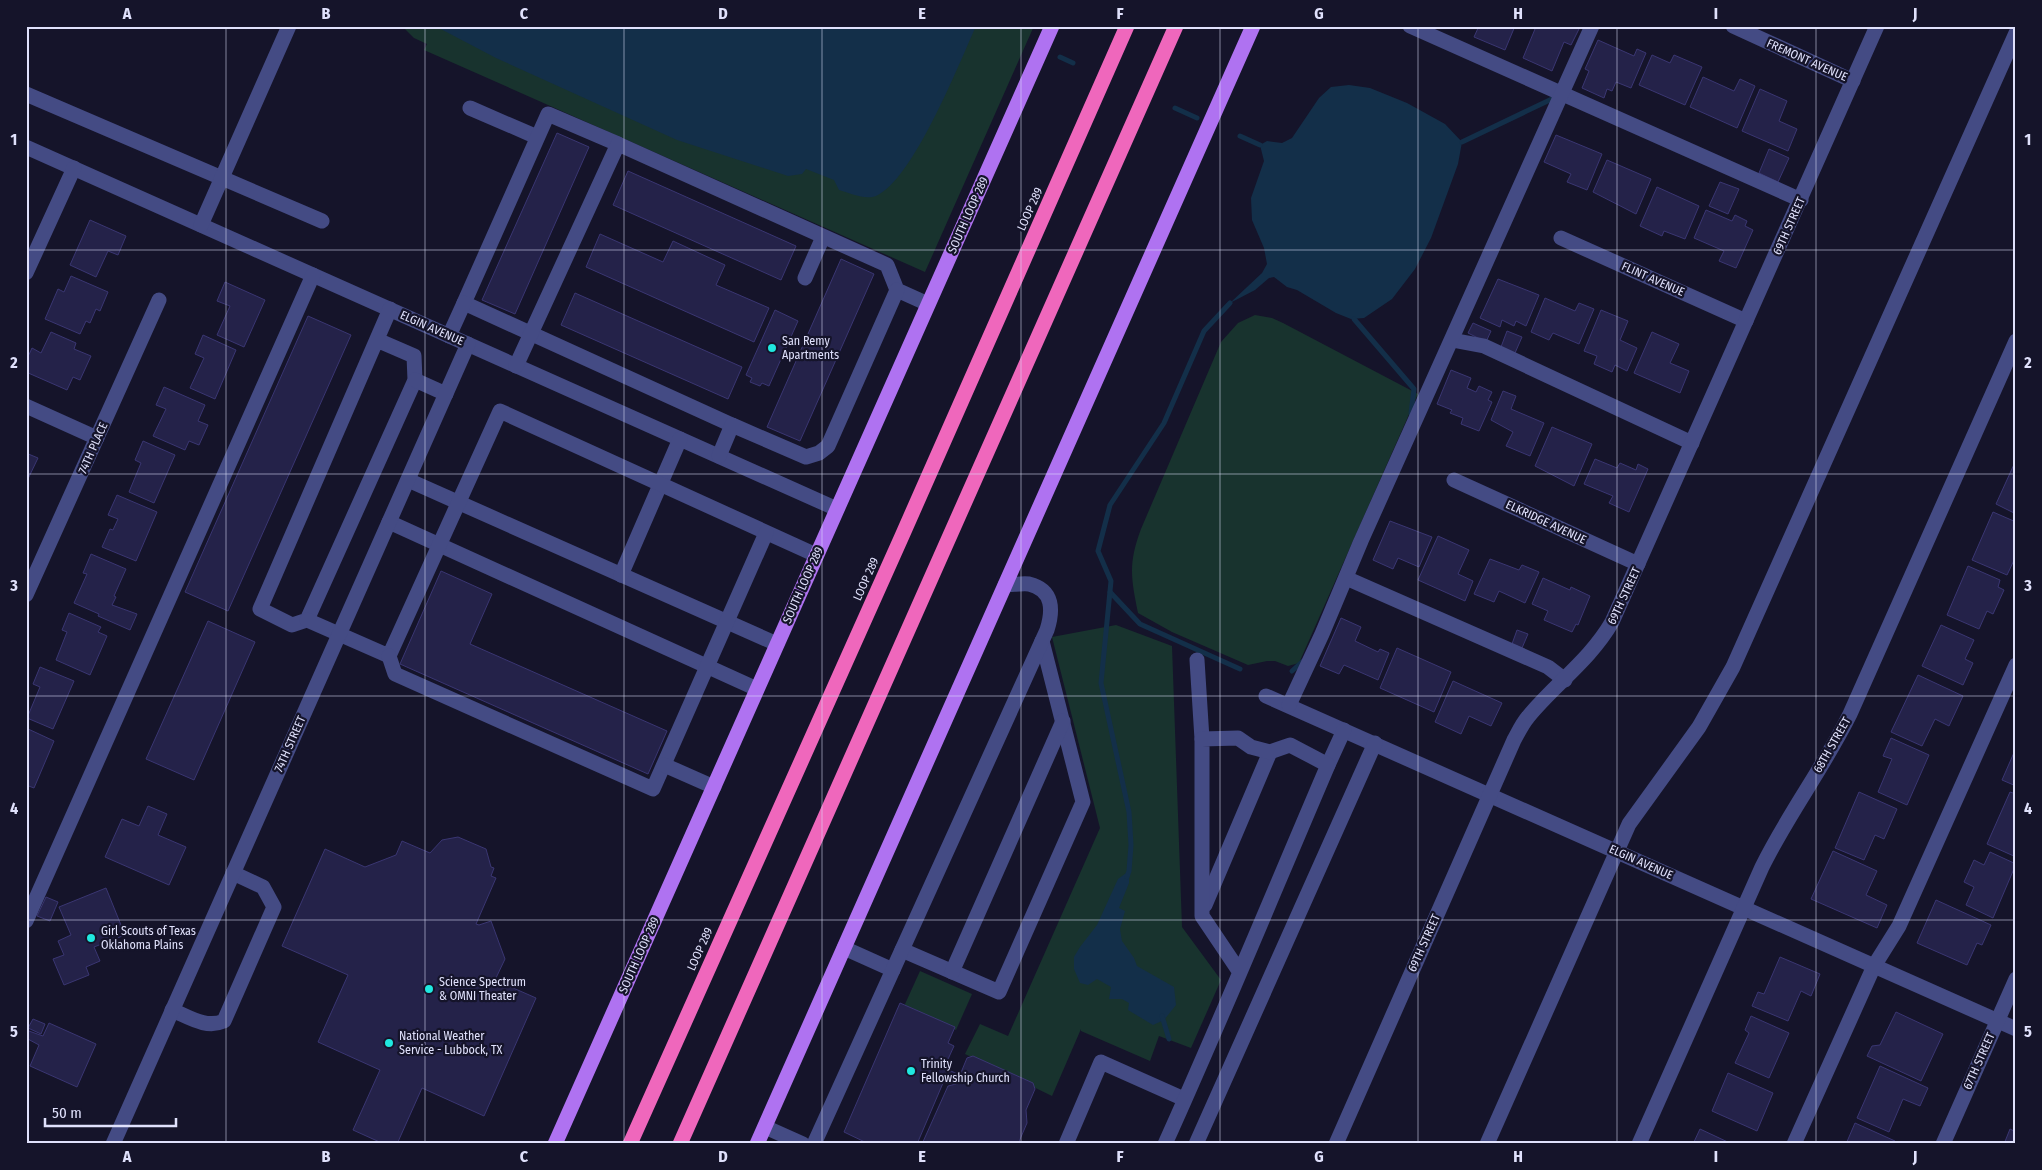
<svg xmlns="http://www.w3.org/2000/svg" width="2042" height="1170" font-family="'Fira Sans Condensed',sans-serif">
  <rect width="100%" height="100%" fill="#15142a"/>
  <g fill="#18332e">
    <path d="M402 26H1034L925 272 424 50 427 44 414 38Z"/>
    <path d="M1255 315 1272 318 1283 323 1418 394 1299 663 1288 666 1275 661H1267L1248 665 1172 632 1138 613C1131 578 1128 564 1141 529L1221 342 1238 323Z"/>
    <path d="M1116 625 1172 646 1182 927 1221 980 1191 1048 1159 1036 1150 1061 1081 1031V1029L1052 1096 965 1054 980 1024 1008 1036 1100 828 1052 637Z"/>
    <path d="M920 971 972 994 956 1030 939 1022 901 1013Z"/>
  </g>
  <g fill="#132f49">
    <path d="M435 26H976C959 64 913 180 876 196 865 200 849 193 839 190L834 180 806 169 802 174 788 176 677 140 496 58Z"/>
    <path d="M1349 85 1370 88 1407 103 1445 124 1462 142 1458 164 1431 238 1415 269 1392 299 1364 318 1351 319 1336 313 1297 290 1287 287 1274 277 1269 278 1255 290 1230 303 1262 273 1267 264 1264 248 1252 220 1251 198 1264 161 1260 145 1267 141 1282 143 1292 138 1319 98 1331 87Z"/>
    <path d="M1129 871V883L1119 908 1125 911 1120 929 1122 941 1134 958 1137 966 1174 987 1176 1005 1164 1020 1153 1025 1128 1010 1129 1003 1122 999H1109L1111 987 1097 979 1088 985 1080 983 1074 969V957L1080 947 1097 925 1118 879Z"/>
  </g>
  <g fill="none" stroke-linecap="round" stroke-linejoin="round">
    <g stroke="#132f49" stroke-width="5">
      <path d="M1060 57 1073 63"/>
      <path d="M1175 108 1197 118"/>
      <path d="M1240 136 1260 145"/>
      <path d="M1462 142 1554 98"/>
      <path d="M1354 319 1414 389 1411 413"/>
      <path d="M1110 592 1140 624 1240 669"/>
      <path d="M1292 671 1303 661"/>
      <path d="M1127 877 1129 871 1131 845 1129 812 1101 683 1111 581 1098 551 1110 505 1164 423 1204 331 1230 303"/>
      <path d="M1162 1016 1169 1039"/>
    </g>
  </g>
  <g fill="#242249" stroke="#3a3672">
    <path d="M1479 26H1515L1505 50 1474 37Z"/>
    <path d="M1530 26H1573L1579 29 1571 45 1564 42 1552 71 1523 58 1535 29Z"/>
    <path d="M1598 40 1634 56 1637 49 1646 53 1631 88 1616 82 1612 91 1607 89 1604 98 1582 88 1589 71 1585 69Z"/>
    <path d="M1652 55 1670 63 1674 55 1702 67 1685 105 1639 85Z"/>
    <path d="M1703 77 1734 91 1740 79 1755 86 1737 128 1690 107Z"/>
    <path d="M1760 89 1787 101 1779 121 1797 129 1788 151 1742 131Z"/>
    <path d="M557 133 589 147 515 314 482 300Z"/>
    <path d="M1556 135 1602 154 1587 190 1567 182 1571 174 1544 162Z"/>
    <path d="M1769 149 1789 158 1778 182 1759 173Z"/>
    <path d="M1607 160 1651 179 1636 214 1593 192Z"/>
    <path d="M628 171 796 246 781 280 613 205Z"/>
    <path d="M1720 182 1739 189 1728 214 1709 206Z"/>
    <path d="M1657 187 1699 206 1685 239 1664 231 1662 236 1640 226Z"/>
    <path d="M1706 210 1732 221 1735 215 1747 221 1745 226 1753 230 1736 268 1719 261 1724 251 1694 238Z"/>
    <path d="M90 220 126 236 118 255 108 251 96 277 70 265Z"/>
    <path d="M600 234 663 262 673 241 725 265 716 285 769 308 754 342 586 267Z"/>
    <path d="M841 259 874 274 800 441 767 427Z"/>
    <path d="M71 276 108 292 100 311 96 309 90 323 86 321 80 334 45 319 58 289 64 292Z"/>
    <path d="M1498 279 1539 295 1526 326 1516 321 1514 326 1502 320 1500 327 1480 318Z"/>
    <path d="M225 282 265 300 244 347 217 335 230 306 217 301Z"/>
    <path d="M575 293 742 367 728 399 561 325Z"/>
    <path d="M1545 298 1575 311 1579 303 1594 309 1579 344 1553 333 1549 340 1531 332Z"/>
    <path d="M775 310 798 321 769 386 762 383 760 386 750 382 752 378 746 375Z"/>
    <path d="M1601 310 1628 321 1620 340 1637 348 1627 371 1615 365 1612 372 1594 364 1597 356 1584 351Z"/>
    <path d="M308 316 351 335 228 611 185 592Z"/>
    <path d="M1473 323 1491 331 1486 342 1468 333Z"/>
    <path d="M1507 331 1522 337 1515 353 1501 347Z"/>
    <path d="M51 332 76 343 74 349 91 356 80 380 73 377 67 390 26 372V361L32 348 41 353Z"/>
    <path d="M1652 332 1679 344 1670 363 1689 371 1680 393 1634 373Z"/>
    <path d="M203 335 236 350 215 399 190 388 204 358 195 354Z"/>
    <path d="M1451 370 1471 378 1467 388 1476 392 1479 386 1492 392 1488 400 1492 402 1479 431 1461 424 1463 418 1450 413 1452 410 1437 404Z"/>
    <path d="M164 387 205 405 198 421 208 425 199 445 189 441 185 450 153 436 166 409 156 405Z"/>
    <path d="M1503 391 1516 396 1511 409 1544 423 1530 456 1506 446 1513 432 1491 420Z"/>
    <path d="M1552 427 1592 444 1574 486 1535 466Z"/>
    <path d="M143 441 175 455 154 503 129 492 141 463 135 460Z"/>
    <path d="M26 453 38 458 26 483Z"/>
    <path d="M1595 459 1617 468 1620 463 1636 470 1638 464 1648 469 1629 512 1609 503 1613 496 1584 484Z"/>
    <path d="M2016 460V514L1996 504Z"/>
    <path d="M117 495 157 512 136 561 102 547 110 529 113 530 118 519 108 515Z"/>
    <path d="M1993 512 2016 522V556L2007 575 1972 560Z"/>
    <path d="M1390 521 1432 537 1419 567 1398 558 1393 569 1373 560Z"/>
    <path d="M1438 536 1469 550 1458 574 1473 581 1465 601 1418 580Z"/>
    <path d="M91 554 126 569 114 596 116 597 112 605 137 614 130 630 98 616 99 614 74 603 87 574 83 573Z"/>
    <path d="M1490 559 1519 570 1522 565 1539 572 1525 603 1499 591 1494 602 1474 594Z"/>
    <path d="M1968 566 2000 580 1998 587 2004 590 1993 614 1987 611 1979 629 1947 615Z"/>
    <path d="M441 571 492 594 470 644 667 731 648 774 400 664Z"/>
    <path d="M1543 578 1570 590 1571 587 1590 596 1578 625 1576 624 1572 632 1544 620 1548 611 1532 604Z"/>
    <path d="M69 613 101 627 98 632 107 636 90 675 56 660 67 632 62 630Z"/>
    <path d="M1341 618 1361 627 1355 641 1378 652 1380 649 1389 653 1378 680 1344 665 1339 674 1320 666Z"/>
    <path d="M208 621 255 642 194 780 146 759Z"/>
    <path d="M1941 625 1974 640 1965 659 1973 663 1963 685 1922 666Z"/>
    <path d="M1517 630 1528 634 1522 648 1512 644Z"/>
    <path d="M1397 648 1451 672 1434 712 1380 688Z"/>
    <path d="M40 667 74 681 53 729 27 718 40 687 33 684Z"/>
    <path d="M1918 675 1963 696 1949 726 1935 719 1922 746 1891 732Z"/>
    <path d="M1453 681 1502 703 1491 726 1469 716 1461 734 1435 722Z"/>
    <path d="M26 728 54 741 34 788 26 785Z"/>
    <path d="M1891 738 1929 755 1907 805 1878 792 1892 759 1883 756Z"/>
    <path d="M2016 748V786L2002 780Z"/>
    <path d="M1859 792 1897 809 1884 839 1875 835 1864 860 1835 848Z"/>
    <path d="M2010 792 2016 794V857L1987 844Z"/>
    <path d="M148 806 167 814 158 835 186 847 169 885 105 857 122 819 139 826Z"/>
    <path d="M458 837 486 849 491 867 494 868 491 876 496 878 476 924 479 925 491 921 505 959 495 980 536 998 484 1116 422 1088 397 1144H384L353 1130 380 1070 318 1042 348 975 282 946 325 849 365 867 396 855 402 841 430 853 442 840Z"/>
    <path d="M1833 851 1877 871 1866 895 1887 905 1877 928 1811 899Z"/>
    <path d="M1990 852 2016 864 1993 918 1966 905 1974 887 1964 882 1974 860 1984 865Z"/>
    <path d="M106 888 125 935 94 947 100 961 86 967 89 975 64 985 53 959 64 955 58 941 71 935 59 907Z"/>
    <path d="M46 897 58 902 50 921 37 916Z"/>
    <path d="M1936 900 1991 925 1982 945 1977 943 1967 965 1917 943Z"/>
    <path d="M1780 957 1820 974 1811 996 1801 991 1788 1021 1752 1006 1758 992 1764 994Z"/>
    <path d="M900 1003 955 1027 948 1043 954 1046 944 1068 960 1075 967 1058 973 1056 1033 1083 1035 1089 1026 1110 1027 1123 1018 1144H922L948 1086 956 1084 957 1081 946 1076 917 1144H869L844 1132Z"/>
    <path d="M1896 1012 1943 1034 1921 1081 1867 1056 1872 1046 1880 1045Z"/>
    <path d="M1751 1016 1789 1033 1769 1078 1735 1063 1749 1033 1745 1030Z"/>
    <path d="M33 1019 45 1024 41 1034 28 1028Z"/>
    <path d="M49 1023 96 1044 77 1087 30 1066 39 1045 26 1038V1030L43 1036Z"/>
    <path d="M1880 1066 1928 1088 1920 1106 1903 1099 1889 1132 1857 1118Z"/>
    <path d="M1728 1073 1773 1093 1757 1131 1712 1111Z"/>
    <path d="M1855 1123 1895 1141 1893 1144H1846Z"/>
    <path d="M1700 1129 1732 1144H1693Z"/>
    <path d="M2010 1129 2016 1132V1144H2004Z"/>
  </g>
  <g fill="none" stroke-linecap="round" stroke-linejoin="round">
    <g stroke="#444b84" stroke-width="15">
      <path d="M1410 26 1801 200"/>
      <path d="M1733 26 1853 81"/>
      <path d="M26 94 322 221"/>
      <path d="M470 108 537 137"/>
      <path d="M618 144 548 114 464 303 732 425"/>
      <path d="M26 147 837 509"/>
      <path d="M201 225 289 26"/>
      <path d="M1561 238 1746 321"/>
      <path d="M26 273 74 168"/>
      <path d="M805 278 823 237"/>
      <path d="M449 336 464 303"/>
      <path d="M377 340 414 356 415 380 307 620 292 625 260 609 390 309"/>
      <path d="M1452 340 1484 346 1692 443"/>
      <path d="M516 366 618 144 887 265 897 290 928 304"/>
      <path d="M415 380 446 394"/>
      <path d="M26 406 97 438"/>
      <path d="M719 456 732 425 806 457 819 453 828 446 897 290"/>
      <path d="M408 480 777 644"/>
      <path d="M1454 480 1638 564"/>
      <path d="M389 522 757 689"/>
      <path d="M621 575 680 439"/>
      <path d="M1346 578 1548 667 1565 680"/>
      <path d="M26 595 159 300"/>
      <path d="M307 620 389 656 500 411 816 555"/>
      <path d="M389 656 395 674 653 789 766 533"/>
      <path d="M1197 660 1202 739"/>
      <path d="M1266 696 2016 1029"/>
      <path d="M1289 705 1322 634 1361 541 1592 26"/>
      <path d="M664 765 714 787"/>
      <path d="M1328 765 1344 730"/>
      <path d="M1205 905 1270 752"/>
      <path d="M26 921 313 275"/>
      <path d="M844 948 893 970"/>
      <path d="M902 950 999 992 1083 802 1042 641"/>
      <path d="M952 972 1063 721"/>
      <path d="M172 1010C189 1017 206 1029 224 1021L274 907 263 887 233 873"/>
      <path d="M765 1127 803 1144"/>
      <path d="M113 1144 468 344"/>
      <path d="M814 1144 1047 630C1053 611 1054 590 1029 584 1022 583 1012 585 1005 585"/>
      <path d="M1066 1144 1101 1062 1184 1099"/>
      <path d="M1165 1144C1222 1018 1274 891 1328 765L1290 745 1270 752 1251 747 1238 738 1202 739V916L1239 971"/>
      <path d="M1196 1144 1375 743"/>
      <path d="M1336 1144 1514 740C1518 733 1522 724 1528 717 1555 684 1590 660 1612 622L1877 26"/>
      <path d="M1487 1144 1629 824 1699 727 1733 667 2016 33"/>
      <path d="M1639 1144 1762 867C1788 814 1824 767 1850 714L2016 341"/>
      <path d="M1794 1144 1874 966 1899 926 2016 665"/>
      <path d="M1943 1144 2016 979"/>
    </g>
    <g stroke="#af72f1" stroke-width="15">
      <path d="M555 1144 1052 26"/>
      <path d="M757 1144 1253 26"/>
    </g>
    <g stroke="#ef67bc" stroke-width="15">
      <path d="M630 1144 902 536 1127 26"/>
      <path d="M680 1144 1176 26"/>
    </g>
  </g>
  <path fill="none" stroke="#e0e1fc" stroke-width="1" stroke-opacity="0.55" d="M226 26V1144M425 26V1144M624 26V1144M822 26V1144M1021 26V1144M1220 26V1144M1418 26V1144M1617 26V1144M1816 26V1144M26 250H2016M26 474H2016M26 696H2016M26 920H2016"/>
  <g fill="#20e8e0" stroke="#15142a" stroke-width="2">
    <circle cx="772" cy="348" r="5"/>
    <circle cx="91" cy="938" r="5"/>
    <circle cx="429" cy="989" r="5"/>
    <circle cx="389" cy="1043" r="5"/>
    <circle cx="911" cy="1071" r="5"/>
  </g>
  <g text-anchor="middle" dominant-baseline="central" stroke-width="4.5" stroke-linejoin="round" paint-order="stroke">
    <g font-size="12" fill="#e0e1fc" stroke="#15142a">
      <text transform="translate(1807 60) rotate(24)">FREMONT AVENUE</text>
      <text transform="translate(1030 209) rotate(-66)">LOOP 289</text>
      <text transform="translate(968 215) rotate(-66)">SOUTH LOOP 289</text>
      <text transform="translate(1789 226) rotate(-66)">69TH STREET</text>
      <text transform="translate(1653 279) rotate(24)">FLINT AVENUE</text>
      <text transform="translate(432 328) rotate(24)">ELGIN AVENUE</text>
      <text transform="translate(93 448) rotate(-66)">74TH PLACE</text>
      <text transform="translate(1546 522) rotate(25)">ELKRIDGE AVENUE</text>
      <text transform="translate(866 579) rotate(-66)">LOOP 289</text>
      <text transform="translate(803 585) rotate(-66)">SOUTH LOOP 289</text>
      <text transform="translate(1624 596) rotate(-65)">69TH STREET</text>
      <text transform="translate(290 744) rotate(-66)">74TH STREET</text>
      <text transform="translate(1832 745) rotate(-60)">68TH STREET</text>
      <text transform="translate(1641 862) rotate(24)">ELGIN AVENUE</text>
      <text transform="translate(1424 943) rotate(-66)">69TH STREET</text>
      <text transform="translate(700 949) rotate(-66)">LOOP 289</text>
      <text transform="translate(639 955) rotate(-66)">SOUTH LOOP 289</text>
      <text transform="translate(1979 1061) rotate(-66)">67TH STREET</text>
    </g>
    <g font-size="12" fill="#e0e1fc" stroke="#15142a" text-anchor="start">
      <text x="782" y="341">San Remy<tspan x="782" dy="14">Apartments</tspan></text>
      <text x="101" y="931">Girl Scouts of Texas<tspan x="101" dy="14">Oklahoma Plains</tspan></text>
      <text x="439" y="982">Science Spectrum<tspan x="439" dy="14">&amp; OMNI Theater</tspan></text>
      <text x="399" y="1036">National Weather<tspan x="399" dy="14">Service - Lubbock, TX</tspan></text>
      <text x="921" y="1064">Trinity<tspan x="921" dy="14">Fellowship Church</tspan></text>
    </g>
  </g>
  <rect width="2042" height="1170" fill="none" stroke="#15142a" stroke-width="55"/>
  <path d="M45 1118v8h131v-8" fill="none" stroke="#e0e1fc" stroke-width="2.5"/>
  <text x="52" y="1118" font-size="15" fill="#e0e1fc" stroke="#15142a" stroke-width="4" paint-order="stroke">50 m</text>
  <rect x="28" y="28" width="1986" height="1114" fill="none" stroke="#e0e1fc" stroke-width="2"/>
  <g font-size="16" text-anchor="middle" font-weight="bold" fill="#e0e1fc">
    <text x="127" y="19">A</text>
    <text x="326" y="19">B</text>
    <text x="524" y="19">C</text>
    <text x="723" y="19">D</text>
    <text x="922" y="19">E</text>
    <text x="1120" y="19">F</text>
    <text x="1319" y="19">G</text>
    <text x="1518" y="19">H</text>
    <text x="1716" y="19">I</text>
    <text x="1915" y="19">J</text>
    <text x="14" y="145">1</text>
    <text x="2028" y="145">1</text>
    <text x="14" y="368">2</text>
    <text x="2028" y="368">2</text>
    <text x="14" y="591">3</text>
    <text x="2028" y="591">3</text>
    <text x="14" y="814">4</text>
    <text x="2028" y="814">4</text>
    <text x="14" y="1037">5</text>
    <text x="2028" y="1037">5</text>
    <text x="127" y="1162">A</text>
    <text x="326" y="1162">B</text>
    <text x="524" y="1162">C</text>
    <text x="723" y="1162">D</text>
    <text x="922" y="1162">E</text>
    <text x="1120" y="1162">F</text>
    <text x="1319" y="1162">G</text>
    <text x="1518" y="1162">H</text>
    <text x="1716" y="1162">I</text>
    <text x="1915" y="1162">J</text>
  </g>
</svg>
